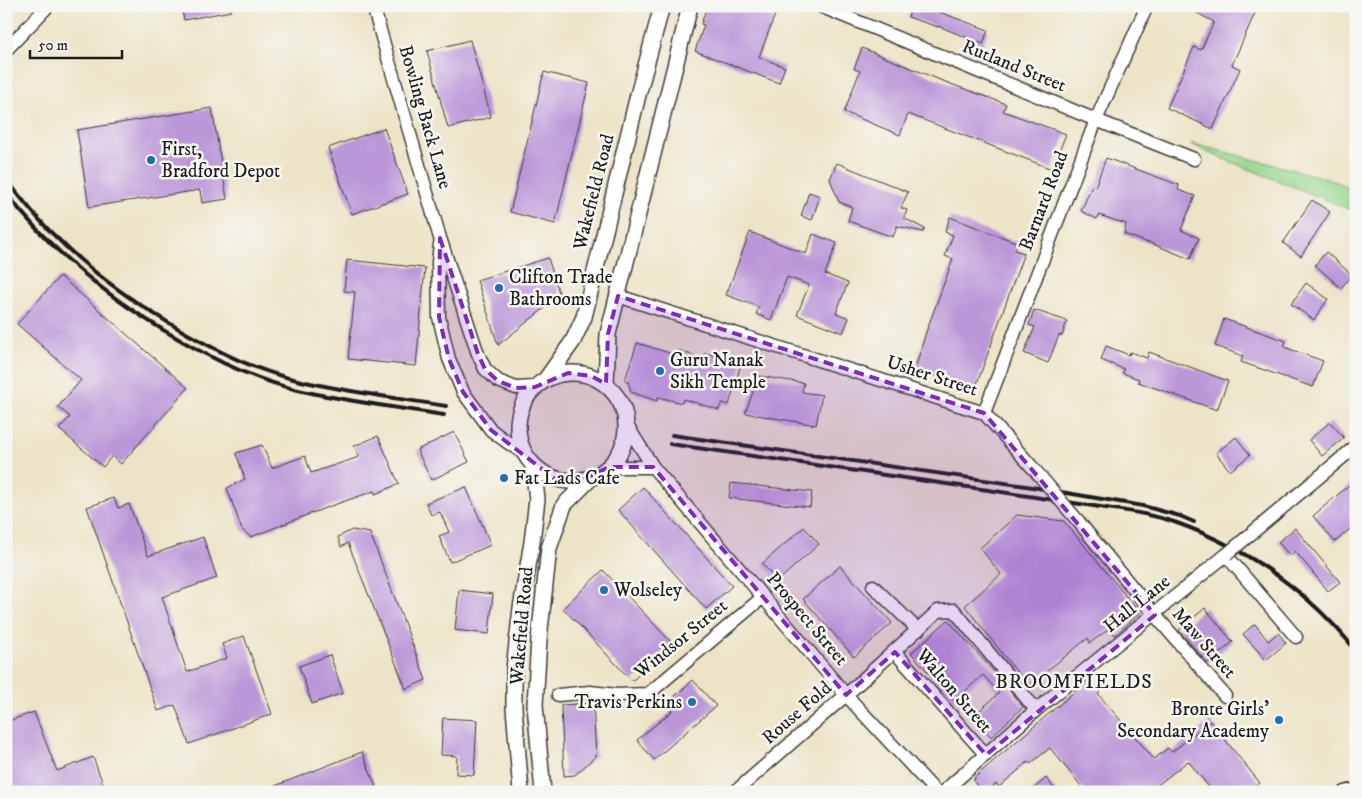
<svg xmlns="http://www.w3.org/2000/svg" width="1362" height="798" font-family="'IM FELL DW Pica',serif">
  <rect width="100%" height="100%" fill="#f6f6f2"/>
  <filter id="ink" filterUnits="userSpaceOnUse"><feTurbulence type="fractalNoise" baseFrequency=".02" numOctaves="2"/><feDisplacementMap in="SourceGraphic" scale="10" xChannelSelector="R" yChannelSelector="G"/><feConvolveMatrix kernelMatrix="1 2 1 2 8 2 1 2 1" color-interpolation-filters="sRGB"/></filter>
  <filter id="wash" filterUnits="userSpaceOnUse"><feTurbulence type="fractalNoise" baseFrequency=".0096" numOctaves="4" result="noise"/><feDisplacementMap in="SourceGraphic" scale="20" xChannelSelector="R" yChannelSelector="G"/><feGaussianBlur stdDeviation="1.12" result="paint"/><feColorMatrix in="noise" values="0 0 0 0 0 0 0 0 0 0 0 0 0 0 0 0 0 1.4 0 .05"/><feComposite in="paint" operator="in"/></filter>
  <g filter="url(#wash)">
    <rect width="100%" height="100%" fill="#ede4c7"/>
    <path fill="#94d68d" stroke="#587954" d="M1190 143 1333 180 1356 191V212L1204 151Z"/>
    <g id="blocks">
      <g fill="#bb96d8">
        <path d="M181 6H231V11L184 20Z"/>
        <path d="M707 6H760L776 12 759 57 785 67 779 83 695 51 704 25 701 24Z"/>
        <path d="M912 6H923L988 30 983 44 938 26V27L908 17Z"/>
        <path d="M1184 6H1258L1232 65 1240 69 1213 129 1167 108 1194 47 1201 50 1214 22Z"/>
        <path d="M470 40 491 117 448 128 427 51Z"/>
        <path d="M862 48 940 80 1006 104 1003 111 1066 134 1052 169 908 114 900 135 844 112 860 71 854 69Z"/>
        <path d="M544 72 589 83 555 224 510 212Z"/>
        <path d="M212 108 227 199 202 203 200 190 89 207 77 130Z"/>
        <path d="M384 128 408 194 352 214 328 148Z"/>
        <path d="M1106 158 1179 185 1178 190 1195 196 1181 230 1199 238 1190 259 1148 242V243L1124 234 1126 224 1099 215 1097 219 1081 211 1092 186 1095 187Z"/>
        <path d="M837 163 908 192 901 208 907 210 904 218 925 229 923 232 897 226 893 237 848 221 852 207 839 202 830 179Z"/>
        <path d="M809 192 820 196 812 220 801 216Z"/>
        <path d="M1312 200 1330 212 1301 256 1283 243Z"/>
        <path d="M950 217 1018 243 1015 250 1024 253 975 389 915 369 926 332 953 259 945 256 953 235 945 232Z"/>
        <path d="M750 232 806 254 813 234 837 243 825 274 848 283 836 313 849 318 843 333 797 315 809 285 787 277 771 320 756 314 759 307 726 295Z"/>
        <path d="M1326 252 1352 275 1341 288 1315 265Z"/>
        <path d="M548 258 560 296 498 345 477 280Z"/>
        <path d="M347 260 425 268 416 366 348 359 355 292 344 291Z"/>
        <path d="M60 276 188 388 121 464 112 456 103 467 59 429 70 417 58 407 81 380 17 324Z"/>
        <path d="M1306 283 1328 299 1314 320 1291 304Z"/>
        <path d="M1034 310 1067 321 1062 336 1059 335 1048 363 1024 353 1035 327 1029 325Z"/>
        <path d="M1224 319 1286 341 1284 347 1323 361 1313 387 1241 362 1243 356 1215 346Z"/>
        <path d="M637 343 676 355 678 350 703 359 705 353 741 364 729 405 722 403 719 410 683 399 682 403 658 397 657 401 631 392 628 382 625 380Z"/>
        <path d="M1106 346 1129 355 1130 352 1147 358 1149 352 1228 381 1217 410 1138 382 1139 379 1122 373 1124 369 1101 360Z"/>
        <path d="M759 376 804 383 802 392 822 395 816 425 745 413Z"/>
        <path d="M1330 422 1344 438 1322 456 1309 440Z"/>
        <path d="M454 432 469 462 431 480 417 450Z"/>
        <path d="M378 436 399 484 375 494 374 491 325 508 251 537 242 530 227 488 245 479 236 453 262 445 272 468 305 456 311 473 359 457 354 446Z"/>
        <path d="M1236 437 1250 455 1230 471 1216 453Z"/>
        <path d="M1356 479V524L1335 542 1313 516Z"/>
        <path d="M731 483 812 492 810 507 729 498Z"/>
        <path d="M466 487 491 545 450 562 439 536 449 532 440 512 431 515 426 503Z"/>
        <path d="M643 487 732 586 706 609 618 510Z"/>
        <path d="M114 498 118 508 129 504 148 556 203 537 217 578 162 597 187 672 227 658 222 644 244 636 272 714 189 744 175 705 158 711 87 507Z"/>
        <path d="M1017 515 1064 521 1140 613 1115 635 1109 629 1090 643 1088 638 1028 686 965 606 1001 574 980 548Z"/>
        <path d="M804 527 819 544 778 581 762 564Z"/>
        <path d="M1295 528 1340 582 1328 591 1295 551 1290 556 1278 542Z"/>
        <path d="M352 530 370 533 426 680 406 689 348 543 341 547 338 537Z"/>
        <path d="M840 566 892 623 854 657 803 599Z"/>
        <path d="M603 570 672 643 632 681 563 608Z"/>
        <path d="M459 590 493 594 489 634 455 630Z"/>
        <path d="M1205 608 1233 642 1207 663 1179 630Z"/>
        <path d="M948 620 996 674 1023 707 991 737 973 717 999 693 983 675 954 701 911 653Z"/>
        <path d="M1255 624 1268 641 1278 633 1286 643 1266 660 1243 634Z"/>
        <path d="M330 655 343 693 312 704 299 666Z"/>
        <path d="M693 680 716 706 654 760 637 740 672 711 666 704Z"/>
        <path d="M1088 680 1100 692 1098 694 1154 759 1168 748 1172 752 1210 721 1260 783 1249 792H1213L1188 761 1149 792H1086L1050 748 1030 764 1028 762 999 787 996 784 986 792H980L974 781 975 777Z"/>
        <path d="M593 703 596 756 575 775 564 776 561 705Z"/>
        <path d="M34 712 57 771 93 757 106 792H6V722Z"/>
        <path d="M443 718 477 720 474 775 456 774 457 756 441 755Z"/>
        <path d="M362 752 378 792H262V791Z"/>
        <path d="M1046 778 1057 792H1030Z"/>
      </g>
    </g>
  </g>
  <g filter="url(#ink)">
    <use href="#blocks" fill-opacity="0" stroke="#3b3a36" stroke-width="1"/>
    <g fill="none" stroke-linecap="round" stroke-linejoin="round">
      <g stroke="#3b3a36" stroke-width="15">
        <g id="minor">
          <path d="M373 6 440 238 478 354 485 369 498 381 516 388 535 387"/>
          <path d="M820 6 1096 120 1194 159"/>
          <path d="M6 50 48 6"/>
          <path d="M440 244 438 262 439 317 449 359 463 392 491 430 507 442 522 452"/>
          <path d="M618 296 984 413 1033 468"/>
          <path d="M984 413 1096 120 1147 6"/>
          <path d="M626 424 653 467 763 597 846 695 936 792"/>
          <path d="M609 467H653"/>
          <path d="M1078 521 1155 615 1225 696"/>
          <path d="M1252 533 1356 446"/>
          <path d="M873 586 918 630"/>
          <path d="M895 652 986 755"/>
          <path d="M558 695 590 692 617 695 648 694 763 597"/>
          <path d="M735 792 846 695 938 611 954 610 1036 710"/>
          <path d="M943 792 1036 710 1226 555 1296 637"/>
          <path d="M1345 792 1356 789"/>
        </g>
      </g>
      <g stroke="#3b3a36" stroke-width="18">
        <g id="major">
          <circle cx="572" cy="427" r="54"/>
          <path d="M546 379 573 341 584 317 638 95 662 6"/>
          <path d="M606 384 608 334 690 6"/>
          <path d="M521 792 514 708V669L521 608 532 542 537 499 533 466"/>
          <path d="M543 792 535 705 539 639 549 548 564 505 591 478"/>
        </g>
      </g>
      <use href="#minor" stroke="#fff" stroke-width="12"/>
      <use href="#major" stroke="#fff" stroke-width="15"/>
      <g stroke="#1c1c1c" stroke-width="4">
        <path d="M6 179C22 199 37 219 55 236 93 275 139 306 186 333 221 353 257 371 297 380 346 392 396 398 446 406"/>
        <path d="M6 193C54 255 115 303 182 341 218 362 254 379 294 389 343 401 394 407 444 415"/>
        <path d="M672 435 1026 486 1143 506 1180 516 1194 522"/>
        <path d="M670 444C778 460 887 475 995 491 1030 496 1065 502 1100 507 1126 511 1152 514 1177 523 1247 548 1311 593 1356 651"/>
      </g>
      <g stroke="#3b3a36" stroke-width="15" stroke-linecap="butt">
        <g id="minor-bridge">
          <path d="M1033 468 1078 521"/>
          <path d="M1226 555 1252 533"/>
        </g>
      </g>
      <use href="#minor-bridge" stroke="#fff" stroke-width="12"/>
    </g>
  </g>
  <path fill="#7b2cbf" fill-opacity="0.2" stroke="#7b2cbf" stroke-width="4" stroke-dasharray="10 6" stroke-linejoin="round" d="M440 238 478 354 485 369 498 381 516 388 535 387 568 373 591 376 606 384 608 334 618 296 984 413 1155 615 986 755 895 652 846 695 653 467H609L578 482 555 479 491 430 463 392 449 359 439 317Z"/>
  <g fill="#1f6fb2" stroke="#f6f6f2" stroke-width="2">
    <circle cx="151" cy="160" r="5"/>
    <circle cx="499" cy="288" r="5"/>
    <circle cx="660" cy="371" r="5"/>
    <circle cx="504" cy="478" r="5"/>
    <circle cx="604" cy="590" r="5"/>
    <circle cx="692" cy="702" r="5"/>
    <circle cx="1279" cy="720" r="5"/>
  </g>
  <g text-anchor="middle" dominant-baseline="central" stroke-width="5" stroke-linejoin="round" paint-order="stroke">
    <g font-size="19" fill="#1c1c1c" stroke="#f6f6f2">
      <text transform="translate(1014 66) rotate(22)">Rutland Street</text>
      <text transform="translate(425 117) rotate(74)">Bowling Back Lane</text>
      <text transform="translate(594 192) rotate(-76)">Wakefield Road</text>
      <text transform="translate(1044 201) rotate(-69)">Barnard Road</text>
      <text transform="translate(932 376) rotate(18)">Usher Street</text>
      <text transform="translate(1137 604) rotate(-39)">Hall Lane</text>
      <text transform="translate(807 619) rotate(50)">Prospect Street</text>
      <text transform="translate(522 626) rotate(-85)">Wakefield Road</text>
      <text transform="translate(681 639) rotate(-39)">Windsor Street</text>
      <text transform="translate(1204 643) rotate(49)">Maw Street</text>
      <text transform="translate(954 691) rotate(49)">Walton Street</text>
      <text transform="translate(797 713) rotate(-41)">Rouse Fold</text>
    </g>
    <g font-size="19" fill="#1c1c1c" stroke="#f6f6f2" text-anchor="start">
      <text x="161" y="149">First,<tspan x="161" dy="22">Bradford Depot</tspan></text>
      <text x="509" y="277">Clifton Trade<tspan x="509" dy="22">Bathrooms</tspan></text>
      <text x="670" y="360">Guru Nanak<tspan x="670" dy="22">Sikh Temple</tspan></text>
      <text x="514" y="478">Fat Lads Cafe</text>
      <text x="614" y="590">Wolseley</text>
      <text x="682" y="702" text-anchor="end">Travis Perkins</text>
      <text x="1269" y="709" text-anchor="end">Bronte Girls'<tspan x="1269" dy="22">Secondary Academy</tspan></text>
    </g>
    <g font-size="20" letter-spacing="1" fill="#1c1c1c" stroke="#f6f6f2">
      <text x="1074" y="682">BROOMFIELDS</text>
    </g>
  </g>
  <rect width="1362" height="798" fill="none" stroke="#f6f6f2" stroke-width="25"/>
  <path d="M30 50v8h92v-8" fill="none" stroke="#1c1c1c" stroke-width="2.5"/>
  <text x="38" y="50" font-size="15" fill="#1c1c1c" stroke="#f6f6f2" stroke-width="4" paint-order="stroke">50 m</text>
</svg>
